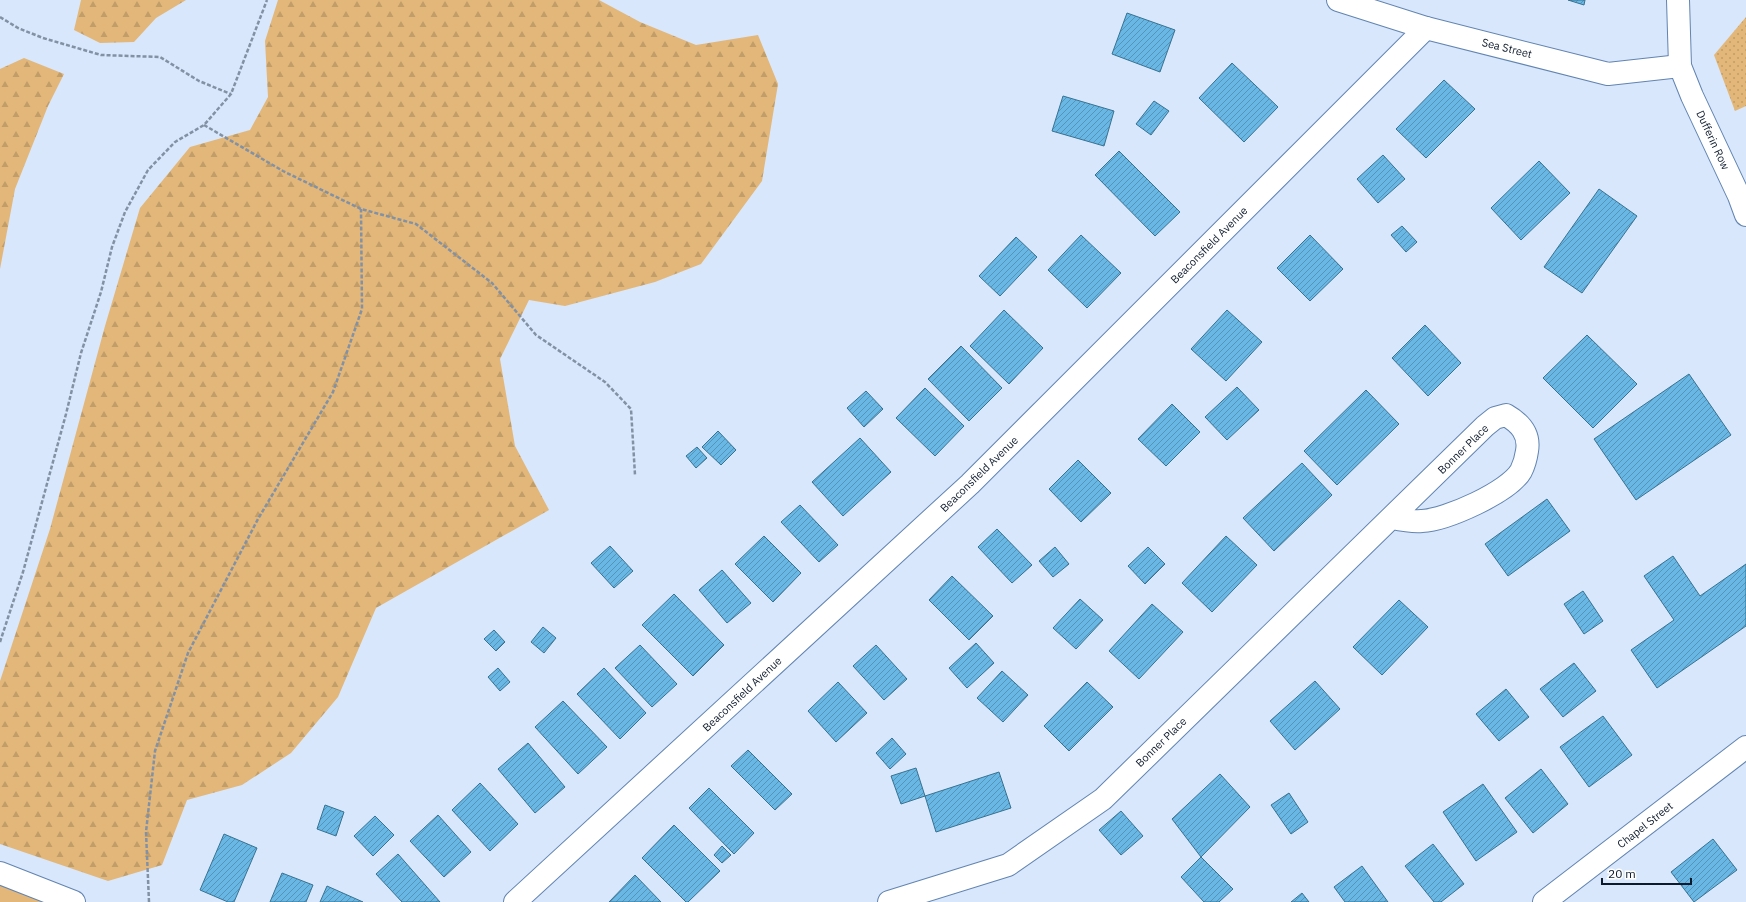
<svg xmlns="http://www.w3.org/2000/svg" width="1746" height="902" font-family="'IBM Plex Sans',sans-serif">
  <defs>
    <pattern id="grass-dots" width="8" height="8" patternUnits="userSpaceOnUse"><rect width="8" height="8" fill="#e2b779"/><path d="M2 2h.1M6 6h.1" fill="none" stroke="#c19d69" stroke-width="1.8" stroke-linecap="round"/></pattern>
    <pattern id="forest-firs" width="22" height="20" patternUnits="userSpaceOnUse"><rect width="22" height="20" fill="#e2b779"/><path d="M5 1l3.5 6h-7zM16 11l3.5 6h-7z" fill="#c19d69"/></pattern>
    <pattern id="building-hatch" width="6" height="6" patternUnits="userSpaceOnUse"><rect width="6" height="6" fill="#69b7e4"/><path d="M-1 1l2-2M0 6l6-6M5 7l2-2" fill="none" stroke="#5594b9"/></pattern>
  </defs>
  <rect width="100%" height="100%" fill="#d8e7fb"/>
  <path fill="url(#grass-dots)" d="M1746 17V106L1735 111 1714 55Z"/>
  <g fill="url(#forest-firs)">
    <path d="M81 0H186L156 18 134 42 100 43 74 30Z"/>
    <path d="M278 0H599L640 22 696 45 758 35 778 84 762 181 701 264 655 282 565 306 529 300 500 359 515 446 549 510 376 608 338 697 291 753 242 785 187 800 162 865 108 881 0 844V681L50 529 105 326 140 208 190 147 250 130 268 97 265 41Z"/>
    <path d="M24 58 64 74 48 106 15 189 0 269V69Z"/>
  </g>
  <path fill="#e2b779" d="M0 873 74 902H0Z"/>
  <g fill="url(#building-hatch)" stroke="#377292">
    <path d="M1568 0H1585L1584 5Z"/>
    <path d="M1127 13 1175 30 1160 72 1112 54Z"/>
    <path d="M1232 63 1278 107 1244 142 1199 98Z"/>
    <path d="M1444 80 1475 109 1426 158 1396 129Z"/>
    <path d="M1063 96 1114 111 1104 146 1052 131Z"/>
    <path d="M1154 101 1169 111 1151 135 1136 124Z"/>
    <path d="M1119 151 1180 212 1155 236 1095 175Z"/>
    <path d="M1383 155 1405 179 1378 203 1357 179Z"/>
    <path d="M1539 161 1570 193 1521 240 1491 208Z"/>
    <path d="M1599 189 1637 216 1582 293 1544 267Z"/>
    <path d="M1402 226 1417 242 1406 252 1391 235Z"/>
    <path d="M1081 235 1121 273 1087 308 1048 270Z"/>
    <path d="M1310 235 1343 269 1310 301 1277 268Z"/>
    <path d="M1016 237 1037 257 1000 296 979 276Z"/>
    <path d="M1004 310 1043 348 1009 384 970 346Z"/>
    <path d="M1227 310 1262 342 1226 381 1191 349Z"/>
    <path d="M1425 325 1461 363 1428 396 1392 358Z"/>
    <path d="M1587 335 1637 384 1593 428 1543 378Z"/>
    <path d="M961 346 1002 388 969 421 928 379Z"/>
    <path d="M1689 374 1731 435 1636 500 1594 439Z"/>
    <path d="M1237 387 1259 410 1227 440 1205 417Z"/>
    <path d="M925 388 964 426 935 456 896 418Z"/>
    <path d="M1366 390 1399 424 1337 485 1304 451Z"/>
    <path d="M866 391 883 409 864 427 847 408Z"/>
    <path d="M1172 404 1200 432 1166 466 1138 439Z"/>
    <path d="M718 431 736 450 721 465 702 447Z"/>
    <path d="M860 438 891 472 843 516 812 482Z"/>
    <path d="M697 447 707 458 696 468 686 456Z"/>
    <path d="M1078 460 1111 493 1081 522 1049 489Z"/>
    <path d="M1302 463 1332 495 1274 551 1243 518Z"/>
    <path d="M1547 499 1570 531 1508 576 1485 544Z"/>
    <path d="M800 505 838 545 819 562 781 522Z"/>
    <path d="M997 529 1032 565 1012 583 978 547Z"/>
    <path d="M764 536 801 573 773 602 735 564Z"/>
    <path d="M1226 536 1257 565 1212 612 1182 583Z"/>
    <path d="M610 546 633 571 614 588 591 563Z"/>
    <path d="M1055 547 1069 564 1053 577 1039 561Z"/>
    <path d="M1148 547 1165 564 1145 584 1128 566Z"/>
    <path d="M1673 556 1700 596 1746 564V626L1657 688 1631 650 1674 620 1644 576Z"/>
    <path d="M722 570 751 603 727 623 699 590Z"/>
    <path d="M952 576 993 616 969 640 929 600Z"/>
    <path d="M1583 591 1603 621 1584 634 1564 604Z"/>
    <path d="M674 594 724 645 693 676 642 625Z"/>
    <path d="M1080 599 1103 620 1076 649 1053 628Z"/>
    <path d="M1399 600 1428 627 1382 675 1353 647Z"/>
    <path d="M1152 604 1183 632 1139 679 1109 651Z"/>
    <path d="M543 627 556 638 544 653 531 642Z"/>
    <path d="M494 630 505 642 496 651 484 639Z"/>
    <path d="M976 643 994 663 967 688 949 668Z"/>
    <path d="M640 645 677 684 652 707 615 668Z"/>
    <path d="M876 645 907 679 884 700 853 666Z"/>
    <path d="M1574 663 1596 691 1563 717 1540 689Z"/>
    <path d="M498 668 510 682 500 691 488 677Z"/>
    <path d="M604 668 646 713 620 739 577 694Z"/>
    <path d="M1002 671 1028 695 1003 722 977 698Z"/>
    <path d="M1315 681 1340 709 1295 750 1270 721Z"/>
    <path d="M838 682 867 713 836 742 808 711Z"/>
    <path d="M1087 682 1113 707 1069 751 1044 726Z"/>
    <path d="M1506 689 1529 717 1499 741 1476 714Z"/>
    <path d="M563 701 607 747 578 774 535 727Z"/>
    <path d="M1603 716 1632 755 1589 787 1560 747Z"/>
    <path d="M892 738 906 754 890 769 876 753Z"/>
    <path d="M528 743 565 787 535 813 498 769Z"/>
    <path d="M748 750 792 794 775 810 731 766Z"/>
    <path d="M916 768 925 796 901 804 891 776Z"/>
    <path d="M1541 769 1568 804 1533 833 1505 798Z"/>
    <path d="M999 772 1011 808 936 832 925 796Z"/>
    <path d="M1220 774 1250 807 1201 857 1172 819Z"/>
    <path d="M480 783 518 824 490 851 452 810Z"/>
    <path d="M1483 784 1517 832 1476 861 1443 812Z"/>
    <path d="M709 788 754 833 734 854 689 808Z"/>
    <path d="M1289 793 1308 822 1291 834 1271 805Z"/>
    <path d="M325 805 344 812 336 836 317 829Z"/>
    <path d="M1121 811 1143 836 1121 855 1099 830Z"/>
    <path d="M438 815 471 852 444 877 410 841Z"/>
    <path d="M375 816 394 835 373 856 354 836Z"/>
    <path d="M674 825 720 871 688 902H686L642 858Z"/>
    <path d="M224 834 257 848 234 902H228L200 890Z"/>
    <path d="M1713 839 1737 870 1694 902 1671 872Z"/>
    <path d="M1433 844 1464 884 1441 902H1434L1405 866Z"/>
    <path d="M722 846 731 855 722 863 714 855Z"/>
    <path d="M398 854 440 902H402L376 874Z"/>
    <path d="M1201 857 1233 889 1219 902H1204L1181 877Z"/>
    <path d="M1362 866 1388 902H1345L1334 887Z"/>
    <path d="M282 873 313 885 306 902H270Z"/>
    <path d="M635 875 661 902H609Z"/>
    <path d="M327 886 363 902H320Z"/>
    <path d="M1302 893 1309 902H1291Z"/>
  </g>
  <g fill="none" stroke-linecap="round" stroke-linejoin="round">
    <g stroke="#6184b1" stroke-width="24">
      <g id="minor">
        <path d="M1338 0 1426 28 1608 74 1680 66"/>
        <path d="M1678 0 1680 66 1692 96 1739 196 1746 215"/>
        <path d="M0 873 74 902"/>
        <path d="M515 902 970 484 1426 28"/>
        <path d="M889 902 1008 865 1103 799 1485 426 1495 418 1506 415C1520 423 1530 434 1527 451 1526 458 1524 465 1521 471 1509 492 1446 520 1422 521 1412 522 1402 520 1392 518"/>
        <path d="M1544 902 1746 747"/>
      </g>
    </g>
    <g stroke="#8391a5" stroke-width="2.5" stroke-dasharray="4 2" stroke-linecap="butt">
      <path d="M0 17 18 28 43 38 101 55 160 57 199 81 231 94"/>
      <path d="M204 125 283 171 361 209 416 224 492 283 536 335 605 382 631 409 635 475"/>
      <path d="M0 642 23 572 66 414 81 353 101 292 112 247 125 212 148 170 175 142 204 125 231 94 267 0"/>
      <path d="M149 902 146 832 155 751 188 653 258 519 333 392 362 309 361 209"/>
    </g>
    <use href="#minor" stroke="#fff" stroke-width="22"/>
  </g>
  <g text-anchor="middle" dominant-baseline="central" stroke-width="3" stroke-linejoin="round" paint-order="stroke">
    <g font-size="11" fill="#0d1a2c" stroke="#fff">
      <text transform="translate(1507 48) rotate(14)">Sea Street</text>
      <text transform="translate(1713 140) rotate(65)">Dufferin Row</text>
      <text transform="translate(1209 245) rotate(-45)">Beaconsfield Avenue</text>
      <text transform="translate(1463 449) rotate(-44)">Bonner Place</text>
      <text transform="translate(979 474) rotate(-44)">Beaconsfield Avenue</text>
      <text transform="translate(742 694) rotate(-43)">Beaconsfield Avenue</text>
      <text transform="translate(1161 742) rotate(-44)">Bonner Place</text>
      <text transform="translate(1645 825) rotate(-38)">Chapel Street</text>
    </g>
  </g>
  <path d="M1602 878v6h89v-6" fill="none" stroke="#0d1a2c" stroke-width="2"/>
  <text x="1608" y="878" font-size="12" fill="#0d1a2c" stroke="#ffffff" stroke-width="3" paint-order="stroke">20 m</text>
</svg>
